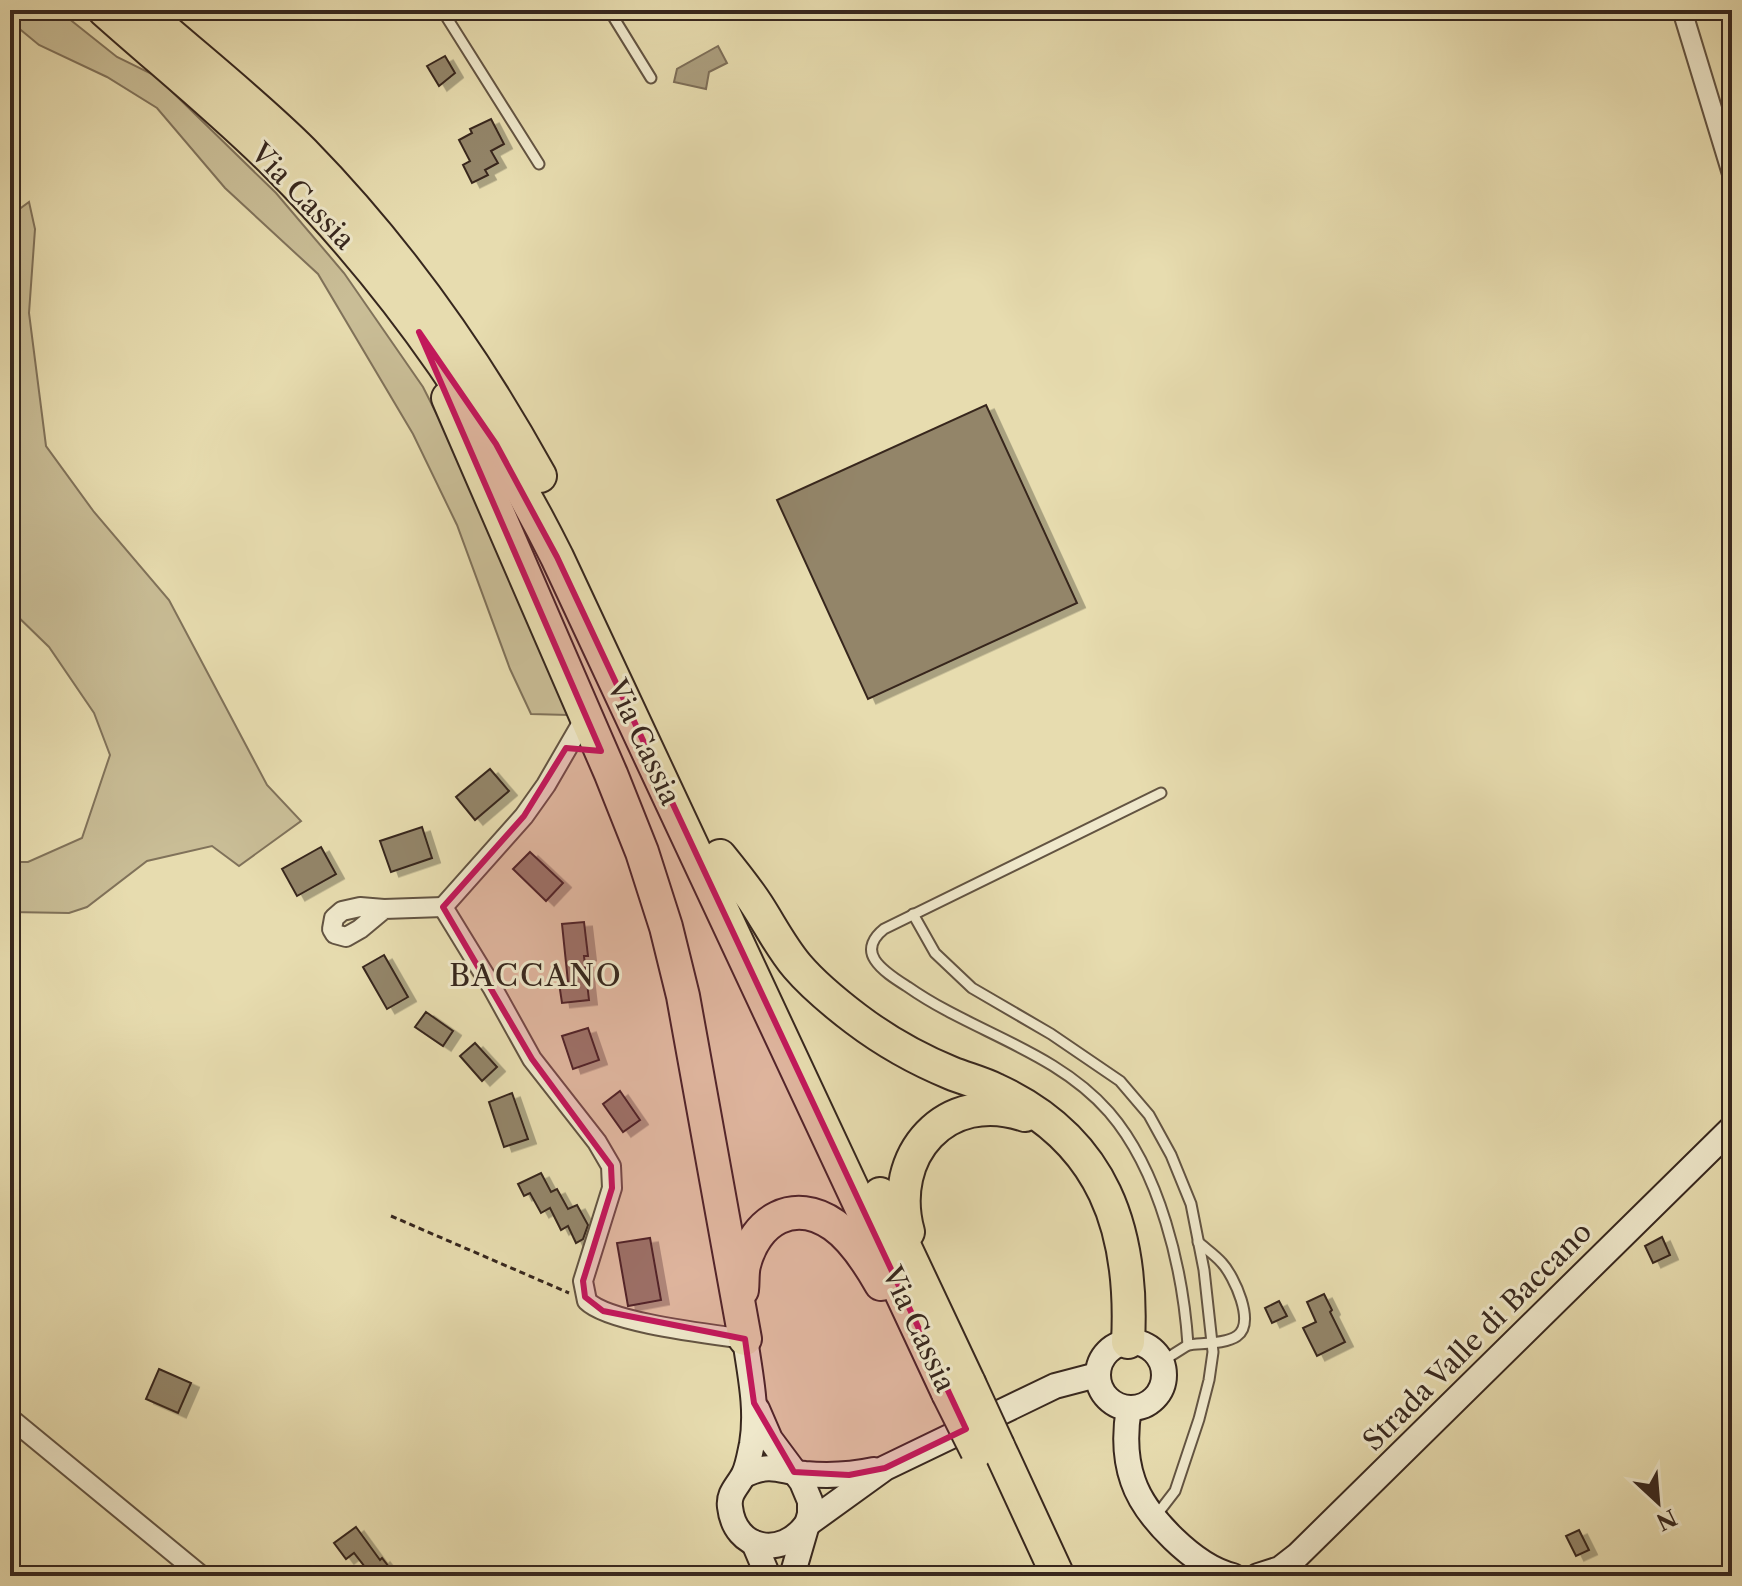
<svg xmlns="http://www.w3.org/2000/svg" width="1742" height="1586" font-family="'Libre Caslon Text',serif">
  <defs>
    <filter id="shadow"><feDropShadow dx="8" dy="4.5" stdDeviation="0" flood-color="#0004"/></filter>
  </defs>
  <rect width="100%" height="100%" fill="#e7dcaf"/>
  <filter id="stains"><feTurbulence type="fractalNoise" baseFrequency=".0025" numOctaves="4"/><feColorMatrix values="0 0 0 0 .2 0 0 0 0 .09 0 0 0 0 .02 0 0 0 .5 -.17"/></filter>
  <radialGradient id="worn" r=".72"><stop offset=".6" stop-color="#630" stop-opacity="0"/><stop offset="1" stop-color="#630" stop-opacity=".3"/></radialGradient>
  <g fill="#c9bd96" stroke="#80725a" stroke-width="2">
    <path d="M10 10H58L117 57 156 76 276 193 344 273 423 387 465 470 565 696 568 715 531 714 510 669 457 525 413 434 318 274 225 188 157 108 107 77 39 45 10 21Z"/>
    <path d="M29 202 35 229 29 313 46 446 94 512 169 600 267 785 301 821 239 866 212 846 147 861 87 907 69 913 10 912V862H28L82 838 110 755 94 713 49 647 10 609V216Z"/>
  </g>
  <path fill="#ab9e7e" stroke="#7d6e58" stroke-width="2" d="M718 46 727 63 709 72 706 89 674 82 677 69Z"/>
  <g fill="#938569" stroke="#37271e" stroke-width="2" filter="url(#shadow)">
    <path d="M445 56 455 73 439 86 427 66Z"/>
    <path d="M491 119 504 144 491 151 498 163 485 170 488 175 472 183 463 165 470 161 459 140 472 133 470 129Z"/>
    <path d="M986 405 1077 603 868 699 777 500Z"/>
    <path d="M490 769 509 791 475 820 456 797Z"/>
    <path d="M422 827 432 858 391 872 380 841Z"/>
    <path d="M321 847 336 874 297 896 282 869Z"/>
    <path d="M530 852 563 883 546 901 513 869Z"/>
    <path d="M584 922 588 956H584L589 1000 562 1003 559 983 568 982 562 924Z"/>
    <path d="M384 955 408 997 387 1009 363 967Z"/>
    <path d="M426 1012 453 1031 443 1046 415 1027Z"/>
    <path d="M588 1028 599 1060 573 1069 562 1036Z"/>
    <path d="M475 1043 497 1067 482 1081 460 1056Z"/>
    <path d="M620 1091 640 1120 623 1132 603 1104Z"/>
    <path d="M512 1093 528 1139 504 1147 489 1102Z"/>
    <path d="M541 1173 551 1192 557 1189 568 1209 577 1205 588 1225 583 1239 576 1243 568 1226 561 1230 550 1208 541 1213 530 1193 524 1196 518 1184Z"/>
    <path d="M1662 1237 1670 1255 1653 1263 1645 1246Z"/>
    <path d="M650 1238 661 1300 628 1306 617 1243Z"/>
    <path d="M1324 1294 1332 1310 1330 1312 1345 1342 1317 1356 1303 1328 1316 1322 1307 1302Z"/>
    <path d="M1279 1301 1287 1316 1272 1323 1265 1308Z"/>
    <path d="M159 1369 191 1383 178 1413 146 1399Z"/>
    <path d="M356 1527 380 1560 382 1558 396 1576H372L354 1553 346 1559 334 1543Z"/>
    <path d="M1579 1530 1589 1550 1576 1556 1566 1536Z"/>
  </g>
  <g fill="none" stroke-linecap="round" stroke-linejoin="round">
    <g stroke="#635442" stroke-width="13">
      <g id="lane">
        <path d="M442 10 539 164"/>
        <path d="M609 10 651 78"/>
        <path d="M1161 793 884 929C874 937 867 948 875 960 882 971 897 980 908 987 972 1032 1056 1051 1109 1112 1160 1171 1183 1269 1188 1345 1202 1343 1226 1344 1237 1336 1256 1323 1234 1276 1222 1263 1215 1255 1206 1249 1198 1242"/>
        <path d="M913 914 935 953 972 988 1051 1034 1120 1081 1149 1115 1171 1155 1191 1204 1204 1270 1213 1352 1209 1380 1199 1419 1175 1491 1155 1517"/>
        <path d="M1161 1362 1188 1345"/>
      </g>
    </g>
    <g stroke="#635442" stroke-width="22">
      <g id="street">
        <path d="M1682 10 1732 174"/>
        <path d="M586 716 546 785 524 816 443 907 492 987 532 1059 597 1142 611 1166 612 1188 583 1281 587 1301C609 1323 711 1334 745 1339"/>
        <path d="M384 909 360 929 346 937 335 934 332 929 334 918 342 911 360 907 384 909 443 907"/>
        <path d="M10 1418 202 1576"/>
      </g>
    </g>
    <g stroke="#37271e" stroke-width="28">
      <g id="secondary">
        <path d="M745 1339C750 1374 758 1409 752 1444 750 1453 748 1466 744 1474 738 1486 728 1493 730 1507 735 1551 782 1558 806 1525L885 1468 1055 1386 1097 1375"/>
        <circle cx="1131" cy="1375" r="33"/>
        <path d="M1129 1408C1125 1431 1125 1458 1133 1481 1145 1517 1195 1567 1233 1576"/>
        <path d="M757 1409 770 1439 802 1482 810 1501V1514L792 1576"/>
        <path d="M744 1475C773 1462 778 1471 805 1474 829 1476 851 1475 874 1470"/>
        <path d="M754 1543 768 1576"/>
        <path d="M1258 1576 1280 1569 1298 1555 1732 1128"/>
      </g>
    </g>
    <g stroke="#37271e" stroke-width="36">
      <g id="highway">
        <path d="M104 10C161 61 222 110 276 164 390 278 485 413 557 557L948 1393"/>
        <path d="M142 10C194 56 254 103 303 152 397 248 475 358 540 476"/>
        <path d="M448 398 611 774 642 852 666 927 683 996 745 1339"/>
        <path d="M720 856C733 872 746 888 757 905 770 925 781 947 797 966 814 986 835 1003 856 1019 885 1041 917 1059 951 1073 966 1079 982 1083 996 1090 1104 1140 1134 1230 1128 1342"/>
        <path d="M880 1194 969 1383"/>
        <path d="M908 1232C887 1155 946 1088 1025 1115"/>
        <path d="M742 1290C743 1282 742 1273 744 1265 755 1220 794 1197 834 1225 854 1239 869 1263 881 1284"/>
        <path d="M998 1446 1058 1576"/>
      </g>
    </g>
    <path stroke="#37271e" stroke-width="3" stroke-dasharray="6 4" stroke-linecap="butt" d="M391 1216 569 1293"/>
    <use href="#lane" stroke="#efe8cb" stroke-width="9"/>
    <use href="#street" stroke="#efe8cb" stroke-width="18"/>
    <use href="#secondary" stroke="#efe8cb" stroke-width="24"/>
    <use href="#highway" stroke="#e7dcaf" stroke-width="32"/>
    <g stroke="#37271e" stroke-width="36" stroke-linecap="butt">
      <g id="highway-bridge">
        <path d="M969 1383 998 1446"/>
        <path d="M948 1393 977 1451"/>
      </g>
    </g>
    <use href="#highway-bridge" stroke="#e7dcaf" stroke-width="32"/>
  </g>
  <path fill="#c2185b" fill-opacity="0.2" stroke="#c2185b" stroke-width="6" stroke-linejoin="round" d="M419 332 496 444 557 557 966 1429 885 1468 849 1475 794 1472 754 1403 745 1339 603 1311 585 1297 583 1281 612 1188 611 1166 532 1059 443 907 524 816 566 748 601 751Z"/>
  <g text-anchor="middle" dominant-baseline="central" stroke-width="6" stroke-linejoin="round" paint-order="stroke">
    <g font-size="28" fill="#37271e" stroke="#efe8cb">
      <text transform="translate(303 196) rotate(46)">Via Cassia</text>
      <text transform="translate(644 742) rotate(65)">Via Cassia</text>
      <text transform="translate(919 1329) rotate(65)">Via Cassia</text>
      <text transform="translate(1477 1336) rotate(-45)">Strada Valle di Baccano</text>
    </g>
    <g font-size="30" letter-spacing="2" fill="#37271e" stroke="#efe8cb">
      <text x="536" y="975">BACCANO</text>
    </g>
  </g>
  <rect width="1742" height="1586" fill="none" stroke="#e7dcaf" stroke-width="40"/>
  <rect x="12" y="12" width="1718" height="1562" fill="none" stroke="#37271e" stroke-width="4"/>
  <rect x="20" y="20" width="1702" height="1546" fill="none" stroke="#37271e" stroke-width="2"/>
  <g transform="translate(1658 1502) rotate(154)" stroke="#efe8cb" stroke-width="6" paint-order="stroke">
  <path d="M0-6L14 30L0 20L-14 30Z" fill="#37271e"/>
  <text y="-12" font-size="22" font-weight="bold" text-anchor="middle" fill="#37271e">N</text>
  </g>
  <rect width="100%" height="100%" filter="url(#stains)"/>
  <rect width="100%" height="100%" fill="url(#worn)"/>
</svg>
